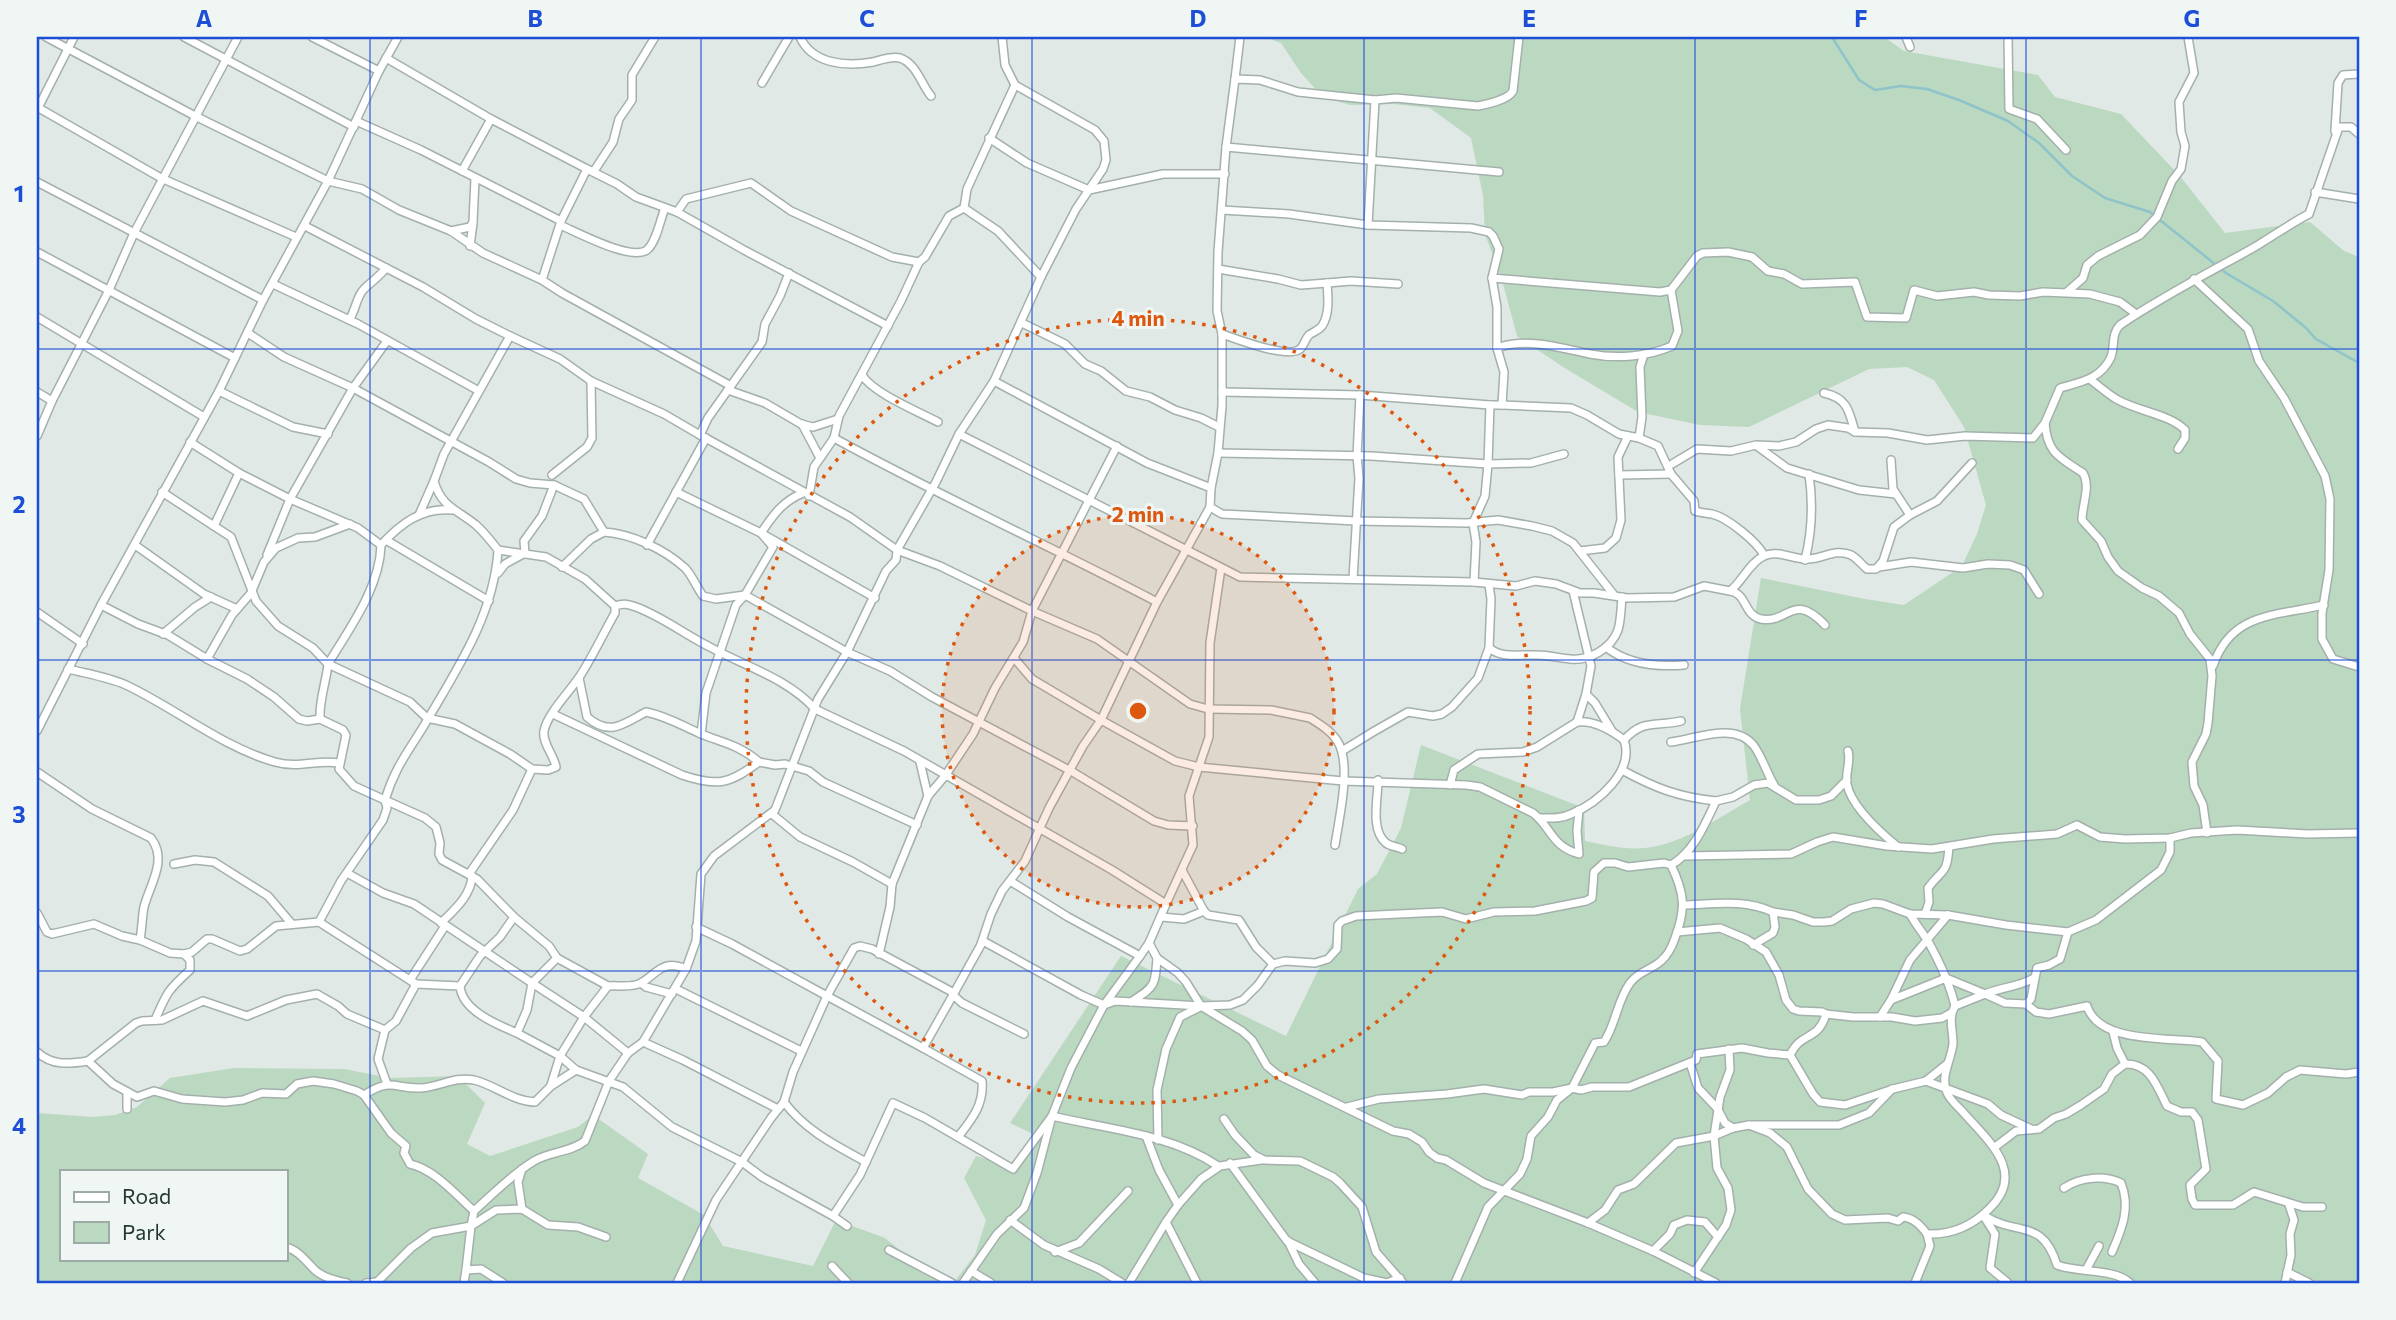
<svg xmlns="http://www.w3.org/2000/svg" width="2396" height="1320" font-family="Commissioner,sans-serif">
  <rect width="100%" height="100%" fill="#e0e9e5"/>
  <path fill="#bbd8c1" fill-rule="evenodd" d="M1264 37H1884L1904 51 2038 75 2055 97 2121 114 2179 175 2225 233 2310 222 2344 251 2359 257V1283H37V1113L93 1117 115 1115 137 1107 170 1078 234 1068 344 1069 390 1078 458 1076 485 1103 467 1144 490 1156 578 1127 593 1115 648 1154 638 1178 704 1215 723 1246 813 1266 836 1220 885 1238 901 1251 955 1281 975 1255 986 1220 964 1178 976 1156 1015 1167 1033 1134 1010 1123 1121 956 1286 1036 1358 889 1377 874 1401 828 1421 745 1584 808 1585 841C1604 845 1625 850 1645 848 1683 844 1718 818 1750 800L1740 709 1761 578 1865 599 1904 605 1962 566 1977 534 1986 505 1964 427 1934 380 1907 367 1869 369 1749 427 1700 425 1638 412 1563 367 1517 336 1502 280 1485 234 1483 195 1471 138 1430 108 1393 104 1350 105 1323 97 1301 73 1281 43ZM61 1171H285V1259H61Z"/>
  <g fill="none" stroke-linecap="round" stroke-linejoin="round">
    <path stroke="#8ec4c9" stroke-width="2.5" d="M1832 37 1859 80 1875 90 1901 86 1927 89 1959 100 2008 121 2039 143 2072 176 2105 198 2150 212 2226 273 2273 301 2305 327 2316 339 2359 363"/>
    <g stroke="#a4b0ab" stroke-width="10">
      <g id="minor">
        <path d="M46 37 197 117 328 181 362 189 399 210 451 231 483 253 542 280 562 293 731 386"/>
        <path d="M184 37 354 127"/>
        <path d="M312 37 379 71"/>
        <path d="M800 37C812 64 846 67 873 62 881 60 891 56 900 58 917 64 921 84 931 96"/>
        <path d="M1906 37 1910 47"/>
        <path d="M2008 37 2009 109 2037 119 2066 150"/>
        <path d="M386 58 491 119"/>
        <path d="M1235 79 1240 37"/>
        <path d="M762 83 789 37"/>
        <path d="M1015 85 967 189 964 208 998 231 1041 277"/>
        <path d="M37 107 161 178 296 237"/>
        <path d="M37 110 74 37"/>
        <path d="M356 121 421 150 561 221"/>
        <path d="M2335 131 2338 83 2343 75 2359 74"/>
        <path d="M989 138 1027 163 1089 190 1163 174H1225"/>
        <path d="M1226 147 1235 79 1260 80 1298 92 1375 100"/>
        <path d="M587 169 617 184 636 197 677 212 744 250 888 326"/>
        <path d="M462 171 491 119 587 169 561 221 542 280"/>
        <path d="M594 171 613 142 619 119 632 100V75L655 37"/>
        <path d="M37 182 263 300"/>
        <path d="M2315 192 2359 199"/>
        <path d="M964 208 949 216 925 257 919 262 901 301 839 416 834 438C940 496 1050 546 1157 602"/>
        <path d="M677 212 686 199 751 183 791 211 892 257 919 262"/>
        <path d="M560 225C577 232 634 263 648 249 657 240 660 220 665 208"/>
        <path d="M1368 225 1375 100 1396 98 1478 106C1488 104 1508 100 1513 91L1519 37"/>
        <path d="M305 226 423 287 476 319 510 336 444 454 434 481C441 507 458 510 476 525 484 532 491 541 498 550 494 615 457 669 425 724 408 752 395 767 385 800L425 818 436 827 440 843 439 854 442 860 477 879 514 917 549 946 557 958 608 986 584 1017 560 1056 576 1070 623 1087 672 1127 742 1162 762 1177 833 1216"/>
        <path d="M451 231 470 227 473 222 475 179"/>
        <path d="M470 246 473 223"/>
        <path d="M37 252 235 358"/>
        <path d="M1218 269 1278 279 1301 285 1327 283"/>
        <path d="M1492 278 1660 292 1671 290 1697 256 1703 253 1728 252 1752 257 1768 271 1784 274 1802 284 1855 282 1867 317 1906 318 1914 290 1937 296 1974 292 1989 295 2020 296 2043 292 2090 294 2120 302 2136 314"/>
        <path d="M2194 279 2248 329 2259 361 2284 398 2325 476 2330 499 2329 570 2322 613V639L2333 659 2359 667"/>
        <path d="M273 284 358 324 479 391"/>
        <path d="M2067 292 2083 278 2087 265 2098 256 2140 235 2157 217 2172 181 2181 169 2185 146 2181 132 2179 102 2194 73 2188 37"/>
        <path d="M37 317 204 417"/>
        <path d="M349 320C356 310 356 297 364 289 372 281 379 277 386 268"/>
        <path d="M1022 323 1065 344 1085 364 1101 371 1126 391 1150 397 1175 410 1201 418 1219 427"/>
        <path d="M248 333 284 357 353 388 489 462 516 479 530 483 554 485 584 499 604 532C632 534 664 549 685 568 692 575 697 588 703 596L716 599 745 595 847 652 890 671 932 697 1071 771 1154 821 1168 825 1193 826"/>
        <path d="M1222 334C1236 339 1288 359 1300 349 1304 346 1305 339 1309 335 1313 332 1318 331 1322 326 1330 314 1328 296 1327 283L1351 281 1398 284"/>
        <path d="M510 336 560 359 591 381 664 414 700 435 850 517 897 550 940 566 1032 611 1097 639 1190 704 1208 709 1271 710 1310 718C1321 725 1333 732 1339 744 1351 768 1339 819 1335 845"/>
        <path d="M1497 348C1527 337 1560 348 1590 354 1616 359 1647 357 1672 346L1678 331 1671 290"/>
        <path d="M862 375C873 393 917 411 938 422"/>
        <path d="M2091 380C2100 387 2109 395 2118 400 2138 411 2171 415 2185 430V438L2178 449"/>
        <path d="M994 381 1147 463 1211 488 1210 507 1222 514 1356 521 1467 523 1498 520 1532 526 1552 531 1573 543 1614 595"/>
        <path d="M728 390 765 403 801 424 813 427 838 419"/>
        <path d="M219 391 293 427 328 434"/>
        <path d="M37 392 52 401"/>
        <path d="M1222 392 1360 395 1490 405"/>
        <path d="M1824 393C1847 398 1849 410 1855 432"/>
        <path d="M1502 405 1571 408 1587 415 1619 434 1639 438 1658 446 1671 474 1694 501 1695 511C1701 513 1707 513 1712 514 1728 518 1756 541 1764 555"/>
        <path d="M2045 423C2047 453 2059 457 2083 473 2091 487 2082 504 2082 520L2101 541 2108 557 2118 571 2142 588 2159 596 2179 613 2190 634 2210 659 2212 676 2208 723 2206 734 2192 762 2194 786 2203 805 2207 833"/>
        <path d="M802 424 820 458"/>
        <path d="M959 434 1240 577 1474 582 1516 586 1535 581 1556 584 1580 593H1594L1627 598 1674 597 1704 586 1730 591C1742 582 1750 562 1764 556 1777 549 1794 560 1808 559 1822 559 1836 548 1851 555 1857 558 1862 565 1867 569H1876L1883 561 1894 527 1910 515 1937 501 1972 463"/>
        <path d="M700 435 708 418 762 342 765 324 780 296 789 273"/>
        <path d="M37 436 52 401 109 290 134 233 238 37"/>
        <path d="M1639 438 1642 417 1640 367 1644 354"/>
        <path d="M190 442 239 473 214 526 231 537 256 601 278 626 313 648 328 664C326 683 319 700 320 719L343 730 346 735 339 769 354 786 385 800 387 808 383 820 341 881 319 922"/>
        <path d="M1757 446 1787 468 1859 490 1896 494"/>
        <path d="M1218 453 1371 456 1488 464 1490 405H1502L1504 372 1497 348V307L1492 278 1499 249 1493 236 1489 232 1471 228 1368 225 1289 214 1222 210"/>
        <path d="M1891 460 1893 489 1910 515"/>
        <path d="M1672 464 1697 449 1731 451 1756 445 1779 446 1796 442 1816 429 1828 425 1848 428 1855 432 1888 433 1927 440 1965 436 2033 438 2045 423 2060 388C2081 382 2101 379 2111 357 2115 346 2111 334 2120 325 2163 296 2208 273 2253 248 2272 237 2289 224 2309 214L2339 127H2351L2359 134"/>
        <path d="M239 473 290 499 358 528 381 545C400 524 422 507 452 510"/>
        <path d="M552 475 587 447 592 438 591 381"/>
        <path d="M1619 475 1671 474"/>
        <path d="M1211 488 1218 453 1222 406V334L1217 311 1218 252 1226 147 1499 172"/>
        <path d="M162 492 214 526"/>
        <path d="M676 492 761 533 875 598"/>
        <path d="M809 496 814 467 834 438"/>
        <path d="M1210 507 1157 602 1101 720 1175 761 1199 767 1343 781 1466 785 1480 787 1533 813C1552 828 1551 846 1579 854L1577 831 1579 810"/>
        <path d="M419 515 434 481"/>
        <path d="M386 540 489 601"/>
        <path d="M135 545 204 594 237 609"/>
        <path d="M381 545C380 588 349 629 328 664L410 702 427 718 455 724 510 754 532 769 548 770 556 767C554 755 542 743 544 731 547 714 571 690 580 676 593 656 603 634 615 613V606L585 579 546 557 498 550"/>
        <path d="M647 545 706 438"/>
        <path d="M1580 551 1605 548 1616 538 1621 520 1618 457 1628 436"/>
        <path d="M267 555 290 499 353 388 387 341"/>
        <path d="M1805 560C1812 532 1813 502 1809 474"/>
        <path d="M562 567 591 539 604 532"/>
        <path d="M1879 567 1911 562 1963 568 1988 564 2010 565 2024 570 2039 594"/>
        <path d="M498 573 505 564 525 553 524 541 542 516 554 485"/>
        <path d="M1353 579 1359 478 1357 456 1360 395"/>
        <path d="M1474 582 1476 542 1473 523 1485 496 1488 464 1531 463 1564 454"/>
        <path d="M1489 585 1491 599 1489 648C1503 659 1521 654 1537 655 1548 655 1559 658 1570 659 1589 661 1611 649 1618 630 1621 620 1621 608 1622 597"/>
        <path d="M1573 591 1591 666 1586 694 1577 722"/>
        <path d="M1730 591C1747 593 1744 616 1761 619 1789 624 1792 591 1825 625"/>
        <path d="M101 605 138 624 168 635 207 659"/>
        <path d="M615 606C623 603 628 604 636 607 661 616 684 634 708 646 744 666 787 678 815 709L904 751 1112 870 1166 904 1149 943 1140 956 1068 917 1010 881"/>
        <path d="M37 612 83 644"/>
        <path d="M163 634 195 607 211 597"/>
        <path d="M1606 647C1627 664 1658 667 1684 665"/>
        <path d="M2213 666C2231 612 2276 616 2324 605"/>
        <path d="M68 669C88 674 108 677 126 685 175 708 222 747 275 762 299 769 317 759 339 763"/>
        <path d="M579 678 587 717C610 737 623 724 646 712 666 716 681 725 699 733 722 743 738 744 759 762"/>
        <path d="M1586 694 1595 703 1612 731"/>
        <path d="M553 714 682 775C718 787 729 784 759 762L775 765 785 764 809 771 823 782 917 825"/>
        <path d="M320 719 307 721 299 719 274 697 247 679 207 659 232 615 251 593 264 562 276 548 298 538 315 537 350 524"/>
        <path d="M37 731 101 605 219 391 263 300 328 181 379 71 398 37"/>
        <path d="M701 734 706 693 736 605 745 595 773 547 761 533C773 515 783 501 803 493"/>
        <path d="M1671 742C1696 739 1735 721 1754 746 1761 755 1767 773 1774 785"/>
        <path d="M1342 751C1364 737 1386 724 1408 712L1433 716 1442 714 1452 707 1478 678 1489 648"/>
        <path d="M1848 751C1851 763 1845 772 1847 784 1851 806 1881 833 1898 847"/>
        <path d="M920 762 928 796"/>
        <path d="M1622 770C1655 788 1678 797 1716 801"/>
        <path d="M37 772 92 809 151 838C168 860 150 884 144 907 142 917 142 929 140 940"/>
        <path d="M1378 780C1378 799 1370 830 1386 843 1391 847 1397 846 1402 849"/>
        <path d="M1450 785 1454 770 1478 754 1523 752 1537 747 1577 722C1594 720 1611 730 1624 740 1644 718 1656 727 1681 721"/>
        <path d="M772 814 800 837 853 862 892 884"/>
        <path d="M1539 818C1550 818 1561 819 1571 814 1598 803 1635 771 1624 740"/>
        <path d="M1685 856 1791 854 1817 842 1833 837 1887 846 1932 849 1993 839 2057 834 2077 825 2100 837 2125 839 2170 838 2191 833 2237 830 2308 834 2359 833"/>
        <path d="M174 864 195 860 214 862 268 896 291 923"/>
        <path d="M1183 872 1204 911 1208 915 1239 920 1256 947 1273 964"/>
        <path d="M347 873 383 893 414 904 532 983 527 1010 517 1033C498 1025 462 1011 460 986L416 984"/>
        <path d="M469 874 513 810 532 769"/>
        <path d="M1166 904 1193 845 1189 796 1209 737 1210 643 1221 568"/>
        <path d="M1684 905C1715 904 1744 899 1773 912"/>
        <path d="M37 913 47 932 52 934 94 924 122 936 140 940 170 953 184 954 192 952 207 939H212L240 951 247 949 276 926 319 922 416 984 396 1021 385 1030 347 1014 338 1006 317 994 286 1000 247 1016 203 1001 162 1020 142 1021 136 1023 88 1061 113 1084 137 1097 154 1091 182 1099 225 1102 243 1100 262 1093 286 1094 297 1084 313 1081 334 1084 357 1091 364 1095 391 1133 406 1146 404 1153 410 1164C434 1169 456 1195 474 1211L471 1226 432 1233 411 1248 376 1283"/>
        <path d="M1925 914 1929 902 1928 888C1943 868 1947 875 1949 847"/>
        <path d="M1161 917 1184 919 1204 911"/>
        <path d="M441 923C454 910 471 896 472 876"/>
        <path d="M696 927 732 944 827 996 854 948 860 946 872 949 954 993"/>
        <path d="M1677 932 1720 928 1746 939 1766 952 1779 975 1786 1000 1793 1009 1799 1011 1822 1012 1826 1014 1853 1017H1892L1915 1021 1942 1018 1951 1013"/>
        <path d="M1149 943 1157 958 1178 973 1186 982 1201 1006 1242 1031 1252 1040 1267 1066 1278 1075 1393 1131 1409 1134 1422 1142 1429 1152 1437 1158 1446 1160 1484 1183 1588 1223 1653 1251 1716 1283"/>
        <path d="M981 944 991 914 1002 891 1025 861 1049 808 1083 746 1101 720 1032 679 1014 658"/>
        <path d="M1753 945 1773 933 1775 927 1773 912 1793 915 1813 922H1824L1832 921 1851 909 1874 903 1883 904 1910 914 1948 915 2006 925 2068 932"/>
        <path d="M879 954 890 907 892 884 928 796 945 776 973 734 995 688 1023 642 1032 611 1117 446"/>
        <path d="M557 958 532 983 584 1017 628 1053"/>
        <path d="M410 980 445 926"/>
        <path d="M641 983 646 987 672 994"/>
        <path d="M460 986 480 956 500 937 514 917"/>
        <path d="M608 986C618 985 632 988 641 983 658 973 662 959 686 969"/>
        <path d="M676 989 801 1051"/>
        <path d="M953 995 983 941 1081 995 1104 1005 1115 1001 1201 1006 1230 1005 1243 1000 1258 985 1273 964 1285 961 1315 963 1328 959 1337 949 1338 925 1342 921 1356 916 1442 912 1466 919 1494 912 1535 911 1586 901 1592 898 1594 872 1604 863H1615L1628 867 1664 863 1671 865C1694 852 1705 824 1716 801L1733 797 1754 785 1768 783 1796 800H1819L1831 796 1847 780"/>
        <path d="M1891 1000 1910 960 1948 915"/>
        <path d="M1131 1002C1155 986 1155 987 1157 958"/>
        <path d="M2026 1004 2031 999 2037 968 2049 965 2060 959 2068 932 2096 920 2161 870 2170 852V838"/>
        <path d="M1955 1006 1985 994 2005 1003 2026 1004 2036 1012 2049 1014 2087 1006C2099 1044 2168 1037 2202 1042L2218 1061 2216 1099 2243 1105 2268 1093 2286 1077 2300 1070 2346 1074 2359 1072"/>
        <path d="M1880 1017 1891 1000 1946 978 1985 994C2001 987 2019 987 2034 978"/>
        <path d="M155 1020C167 992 168 990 190 970V960L184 954"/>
        <path d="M385 1030 378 1059 387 1084"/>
        <path d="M517 1033 560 1056 551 1085"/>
        <path d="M643 1042 683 1060 778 1109"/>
        <path d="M37 1052C52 1066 69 1064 88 1061"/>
        <path d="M1790 1055C1801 1031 1818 1042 1826 1014"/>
        <path d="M1690 1063 1698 1088 1717 1108 1725 1123 1733 1128"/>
        <path d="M2125 1064C2150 1063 2157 1086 2167 1106L2181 1112H2192L2198 1120 2206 1169 2190 1185 2192 1199 2195 1205H2233L2254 1192 2303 1207H2322"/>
        <path d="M1926 1081 1947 1064"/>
        <path d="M127 1092V1109"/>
        <path d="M364 1095C392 1077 394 1089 421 1088 440 1087 454 1076 474 1080 495 1085 512 1101 535 1102L551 1086 576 1070"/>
        <path d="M784 1102C806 1131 835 1145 866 1162"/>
        <path d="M1347 1107 1379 1099 1447 1094 1484 1089 1522 1095 1529 1092H1553L1572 1088 1581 1090 1592 1087H1629L1696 1060 1697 1054 1742 1048 1768 1053 1790 1055 1813 1094 1820 1102 1845 1105 1893 1089 1926 1081 1988 1104 2001 1115 2031 1129"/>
        <path d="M1224 1119 1235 1135 1254 1155 1264 1160 1300 1161 1333 1177 1340 1183 1362 1207 1376 1252 1403 1283"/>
        <path d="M1749 1125 1770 1133 1787 1147 1808 1189 1832 1214 1845 1220 1888 1218 1898 1221 1903 1217C1914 1218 1921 1226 1927 1234 1952 1235 1972 1226 1989 1209 2028 1172 1987 1140 1962 1111 1956 1105 1948 1098 1946 1090 1941 1074 1952 1058 1953 1043 1953 1030 1948 1018 1955 1006 1950 984 1940 963 1929 943 1923 933 1916 925 1910 914"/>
        <path d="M1146 1136 1159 1170 1178 1205"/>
        <path d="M958 1137C972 1119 984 1105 982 1081L923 1048 953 995 962 1003 1024 1034"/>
        <path d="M1158 1140 1157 1090 1166 1049 1180 1017 1200 1007"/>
        <path d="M1995 1147 2016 1131 2039 1129 2054 1118 2066 1114 2081 1105 2104 1089 2112 1074 2125 1064 2117 1048 2113 1032"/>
        <path d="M1230 1163 1287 1241 1364 1278 1387 1283 1400 1278"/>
        <path d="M522 1169 518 1182 522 1209"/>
        <path d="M2064 1188C2080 1177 2104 1175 2121 1183 2131 1207 2122 1229 2112 1252"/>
        <path d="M474 1211C493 1194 511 1175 534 1161 550 1151 570 1153 585 1141L609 1081 628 1053 643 1042 686 969 696 941 701 874 714 856 775 810 818 699 847 652 886 571 896 560 897 550 936 482 959 434 994 381 1041 277 1076 209 1103 169 1106 160 1104 141 1095 130 1015 85 1005 65 1002 37"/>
        <path d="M1010 1220 1044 1245 1099 1269 1122 1283"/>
        <path d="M1166 1222 1197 1283"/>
        <path d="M1588 1223 1605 1210 1618 1190 1634 1184 1676 1143 1714 1136 1733 1128 1749 1125H1839L1869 1113 1892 1089"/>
        <path d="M847 1226 833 1216 860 1175 893 1103 925 1118 1013 1169 1052 1116 1071 1068 1104 1005 1140 956"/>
        <path d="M1288 1241 1299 1264 1315 1283"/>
        <path d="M285 1247C299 1250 306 1262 316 1271 324 1278 337 1281 347 1283"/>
        <path d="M889 1250 952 1283"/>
        <path d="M1653 1251 1670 1234 1674 1225 1687 1220 1705 1222 1718 1237"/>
        <path d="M1055 1252 1079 1243 1128 1191"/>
        <path d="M832 1266 848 1283"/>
        <path d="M2086 1270 2099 1246"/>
        <path d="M971 1271 991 1283"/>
        <path d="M2287 1272 2309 1283"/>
        <path d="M1694 1273 1726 1225 1731 1210 1728 1188 1717 1168 1714 1136 1720 1097 1730 1070 1729 1049"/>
        <path d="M366 1283 377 1282"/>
        <path d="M464 1283 466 1270"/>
        <path d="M503 1283 481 1269 466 1270 471 1226 496 1210 522 1209 548 1225 578 1227 606 1237"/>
        <path d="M677 1283 716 1200 771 1118 784 1102 793 1072 827 996 923 1048"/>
        <path d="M963 1283 997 1234 1024 1208 1037 1173 1052 1116C1107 1129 1171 1134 1218 1166"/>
        <path d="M1129 1283 1166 1222 1178 1205 1201 1179 1220 1166 1261 1160"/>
        <path d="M1455 1283 1488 1207 1520 1174 1527 1159 1531 1136 1548 1117 1557 1100 1572 1088 1595 1043 1604 1042C1616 1024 1617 1001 1630 983 1639 971 1651 970 1661 961 1668 955 1672 947 1675 938 1686 909 1685 894 1671 865"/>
        <path d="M1915 1283 1930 1246 1927 1234"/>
        <path d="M2008 1283 1990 1268 1995 1234 1983 1215C2017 1237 2042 1217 2057 1265 2077 1273 2114 1268 2130 1283"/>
        <path d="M2285 1283 2291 1255 2290 1234 2294 1220 2289 1205"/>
      </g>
    </g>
    <use href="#minor" stroke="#fff" stroke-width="7"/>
  </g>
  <path fill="none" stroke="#1d4ed8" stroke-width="2" stroke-opacity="0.55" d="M370 37V1283M701 37V1283M1032 37V1283M1364 37V1283M1695 37V1283M2026 37V1283M37 349H2359M37 660H2359M37 971H2359"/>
  <circle cx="1138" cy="711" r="196" fill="#de570e" fill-opacity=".12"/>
  <g fill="none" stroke="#de570e" stroke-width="3.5" stroke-dasharray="3.5 7">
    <circle cx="1138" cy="711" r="196"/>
    <circle cx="1138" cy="711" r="392"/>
  </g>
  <circle cx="1138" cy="711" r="10" fill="#de570e" stroke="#f0f6f3" stroke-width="3.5"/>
  <g font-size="21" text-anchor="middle" font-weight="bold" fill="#de570e" stroke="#f0f6f3" stroke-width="6" stroke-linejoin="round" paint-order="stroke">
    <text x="1138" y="326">4 min</text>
    <text x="1138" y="522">2 min</text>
  </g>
  <rect width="2396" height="1320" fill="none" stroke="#f0f6f3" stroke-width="77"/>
  <rect x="60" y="1170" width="228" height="91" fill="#f0f6f3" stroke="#9eaaa5" stroke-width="2"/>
  <rect x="74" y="1192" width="35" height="10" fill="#ffffff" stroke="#9eaaa5" stroke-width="2"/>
  <text x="122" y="1204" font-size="21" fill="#233831">Road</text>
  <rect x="74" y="1222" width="35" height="21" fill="#bbd8c1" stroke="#9eaaa5" stroke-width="2"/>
  <text x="122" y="1240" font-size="21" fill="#233831">Park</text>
  <rect x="38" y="38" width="2320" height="1244" fill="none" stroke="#1d4ed8" stroke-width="2.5"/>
  <g font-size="23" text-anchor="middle" font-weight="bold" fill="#1d4ed8">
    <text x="204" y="27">A</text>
    <text x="535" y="27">B</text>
    <text x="867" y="27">C</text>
    <text x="1198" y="27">D</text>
    <text x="1529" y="27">E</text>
    <text x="1861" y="27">F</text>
    <text x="2192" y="27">G</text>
    <text x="19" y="202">1</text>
    <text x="19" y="513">2</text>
    <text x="19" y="823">3</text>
    <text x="19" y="1134">4</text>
  </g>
</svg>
